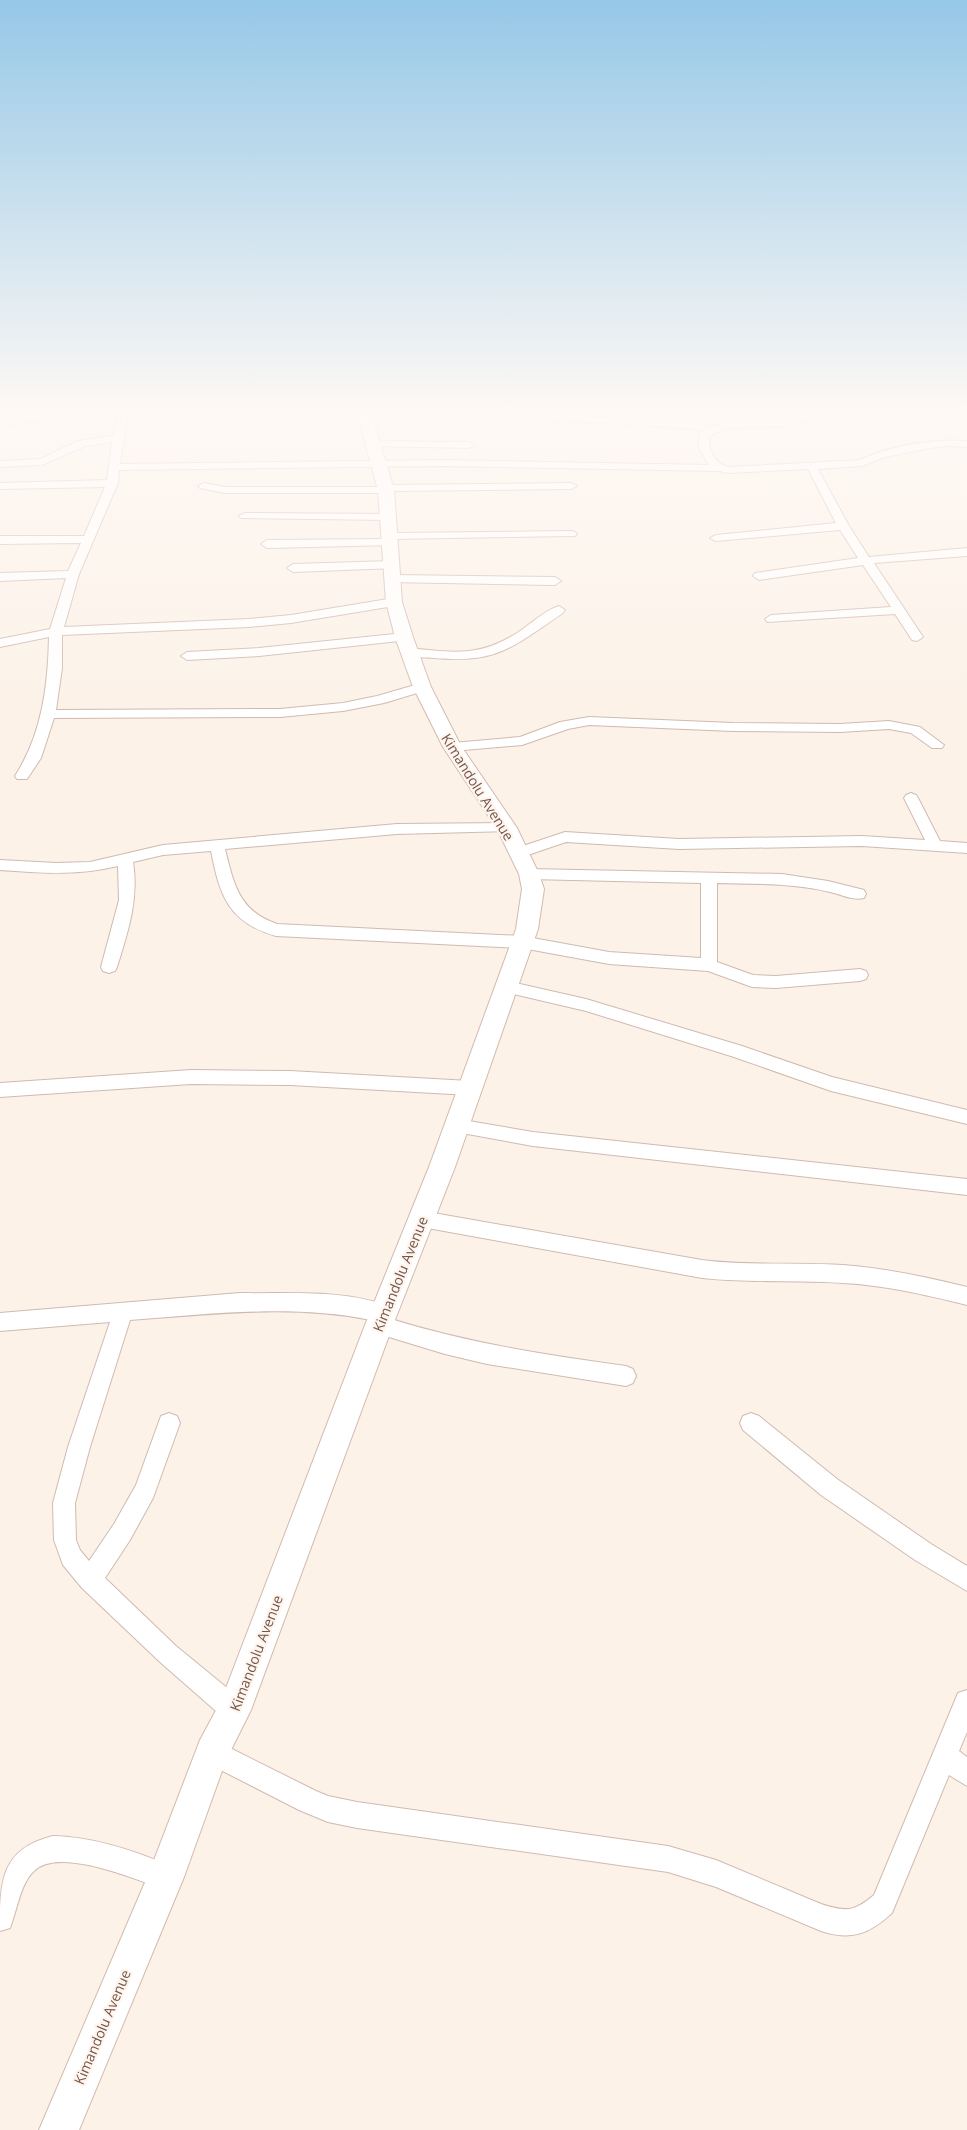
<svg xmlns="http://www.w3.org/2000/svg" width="967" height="2130" font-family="'Open Sans',sans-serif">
  <rect width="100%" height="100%" fill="#fcf2e8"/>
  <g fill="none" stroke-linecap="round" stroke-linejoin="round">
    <g stroke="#d0bab0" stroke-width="2">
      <g id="street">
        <path d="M52 413H83L78 416 0 426V420Z"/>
        <path d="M118 413H128L120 464 443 460 709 465 699 448V435L703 431 695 429 627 424 437 416 432 413H516L627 418 696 423 710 427 728 421H773L815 413H832L824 417 786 426 728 428 709 436C709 450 714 464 729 467L860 460C893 445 931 439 967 441V447L946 446 930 448 885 457 862 466 818 469 849 526 869 557 967 548V556L874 563 923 637 917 641 912 640 895 614 767 622 765 619 771 615 891 607 863 565 759 580 753 576 755 573 858 558 840 530 716 541 710 538 716 535 836 523 808 469 729 473 719 471 443 466 119 470 118 483 79 574 64 627 249 619 291 615 394 598 400 602 394 606 291 623 249 627 62 635V668L56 710 280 709 343 703 377 696 422 683 429 687 427 690 384 703 343 711 280 717 54 718 41 758 27 779H17L15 776C42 734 48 686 49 637L0 647V639L50 629 66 578 0 581V573L68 571 81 543 0 544V536H84L105 487 0 489V483L107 480 112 442 85 446 42 465 0 467V461L40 459 78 441 113 436Z"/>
        <path d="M168 413H211C205 418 174 418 168 413Z"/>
        <path d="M373 441 469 442 474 445 469 448 369 446 368 444Z"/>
        <path d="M204 483 225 487H380L385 485 571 483 577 486 571 489 391 491 386 493H225L200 488 198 486Z"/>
        <path d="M245 513 389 514 395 517 389 520 241 518 239 516Z"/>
        <path d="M571 531 575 532 577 534 575 536 391 539 385 536 391 533Z"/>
        <path d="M391 539 397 543 395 545 267 548 261 544 267 540Z"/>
        <path d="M392 561 398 565 396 568 293 572 287 568 293 564Z"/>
        <path d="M393 575 555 577 561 581 555 585 389 582 387 579Z"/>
        <path d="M559 606 565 610 563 613C512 647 498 664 433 658 424 657 409 659 404 652L410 648C455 653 481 657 520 631 532 623 545 610 559 606Z"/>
        <path d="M404 633 409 634 410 637 409 640 259 656 187 660 181 656 187 652 259 648Z"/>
        <path d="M589 717 733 723 840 724 889 721 920 727 944 745 942 748H932L911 733 889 729 840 732 733 731 589 725 568 729 522 745 452 751 447 750 445 747 447 744 452 743 520 737 560 722Z"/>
        <path d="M911 793 916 795 918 798 940 841 967 843V853L862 846 679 849 566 842 519 858 514 857 511 853 514 849 565 832 679 839 862 836 925 840 904 798 906 795Z"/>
        <path d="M507 823 512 825 514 828 512 831 397 834 225 849C234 885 239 911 277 924L522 936 609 952 701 958V883L529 879 524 878 521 874 524 870 529 869 782 874 828 881 864 890 866 894 864 898C853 901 840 894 830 892 793 883 754 884 717 883V962L753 975 776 976 860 969 866 971 868 975 866 979 860 981 776 988 752 987 708 971 609 964 522 948 276 936C228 922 220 896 211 851L163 855 133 862C139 899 128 932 117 967L115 971 109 973 103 971 101 967 119 900 118 866C76 876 43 873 0 870V860L56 863 90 862 163 845 397 824Z"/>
        <path d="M507 981 586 999 742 1046 832 1077 967 1110V1124L831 1091 731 1056 586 1011 501 991 499 987 501 983Z"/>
        <path d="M191 1070 290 1071 470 1081 476 1083 479 1088 476 1093 470 1095 290 1085 191 1084 0 1097V1083Z"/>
        <path d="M457 1119 533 1132 967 1179V1195L533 1146 451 1131 448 1126 451 1121Z"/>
        <path d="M422 1211 702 1260C749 1266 796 1262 843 1265 884 1268 927 1277 967 1287V1305C927 1295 884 1285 843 1283 796 1280 749 1283 702 1278L422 1227 415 1225 412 1219 415 1213Z"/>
        <path d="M240 1293C289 1294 345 1289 391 1307L394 1313 391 1319C468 1343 546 1355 626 1366L633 1369 636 1376 633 1383 626 1386 487 1364 445 1354 379 1334 372 1332 369 1325 371 1320C292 1304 210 1314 130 1320L90 1447 75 1503 76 1540 80 1550 89 1561 114 1524 136 1485 161 1416 169 1413 177 1416 180 1423 153 1498 130 1540 105 1578 176 1646 243 1701 246 1710 243 1719 234 1722 225 1719 160 1662 82 1588 63 1565 54 1540 53 1503 68 1447 110 1322 0 1331V1313Z"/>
        <path d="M751 1413 759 1416 837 1479 931 1544 967 1566V1591L915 1560 821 1495 743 1430 740 1423 743 1416Z"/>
        <path d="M967 1690V1732L959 1751 967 1757V1786L949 1775 892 1913C869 1934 852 1941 821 1931L716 1887 668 1872 357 1828 328 1822 299 1810 203 1761 199 1752 203 1743 212 1739 316 1791 328 1796 357 1802 668 1846 716 1860 821 1904C846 1912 854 1912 874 1895L958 1693Z"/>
        <path d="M53 1836C95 1837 136 1851 175 1868L179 1877 175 1886 166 1890C137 1880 59 1846 34 1871 20 1884 17 1911 10 1928L0 1931C0 1882 0 1849 53 1836Z"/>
      </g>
    </g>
    <g stroke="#d2baae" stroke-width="2">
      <path id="secondary" d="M357 413H371L394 490 402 602 413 637 431 687 461 746 517 828 539 874 544 889 538 929 455 1167 393 1325 251 1710 226 1760 184 1877 79 2130H39L149 1873 200 1740 221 1701 365 1325 429 1167 516 929 522 889 519 874 497 829 443 747 413 687 395 637 386 602 378 490Z"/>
    </g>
    <use href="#street" fill="#fff" fill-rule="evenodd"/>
    <use href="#secondary" fill="#fff" fill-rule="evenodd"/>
  </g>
  <linearGradient id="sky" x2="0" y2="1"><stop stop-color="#96c8e7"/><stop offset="0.58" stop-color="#fef9f5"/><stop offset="1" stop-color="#fef9f5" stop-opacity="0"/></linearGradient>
  <rect width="967" height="711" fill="url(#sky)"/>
  <g text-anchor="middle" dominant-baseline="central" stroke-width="4.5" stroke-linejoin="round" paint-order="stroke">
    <g font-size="14" fill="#75564c" stroke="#fef6ee">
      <text transform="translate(478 787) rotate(58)">Kimandolu Avenue</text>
      <text transform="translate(400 1274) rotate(-68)">Kimandolu Avenue</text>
      <text transform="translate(256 1653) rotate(-69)">Kimandolu Avenue</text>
      <text transform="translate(102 2027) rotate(-67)">Kimandolu Avenue</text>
    </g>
  </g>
</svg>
